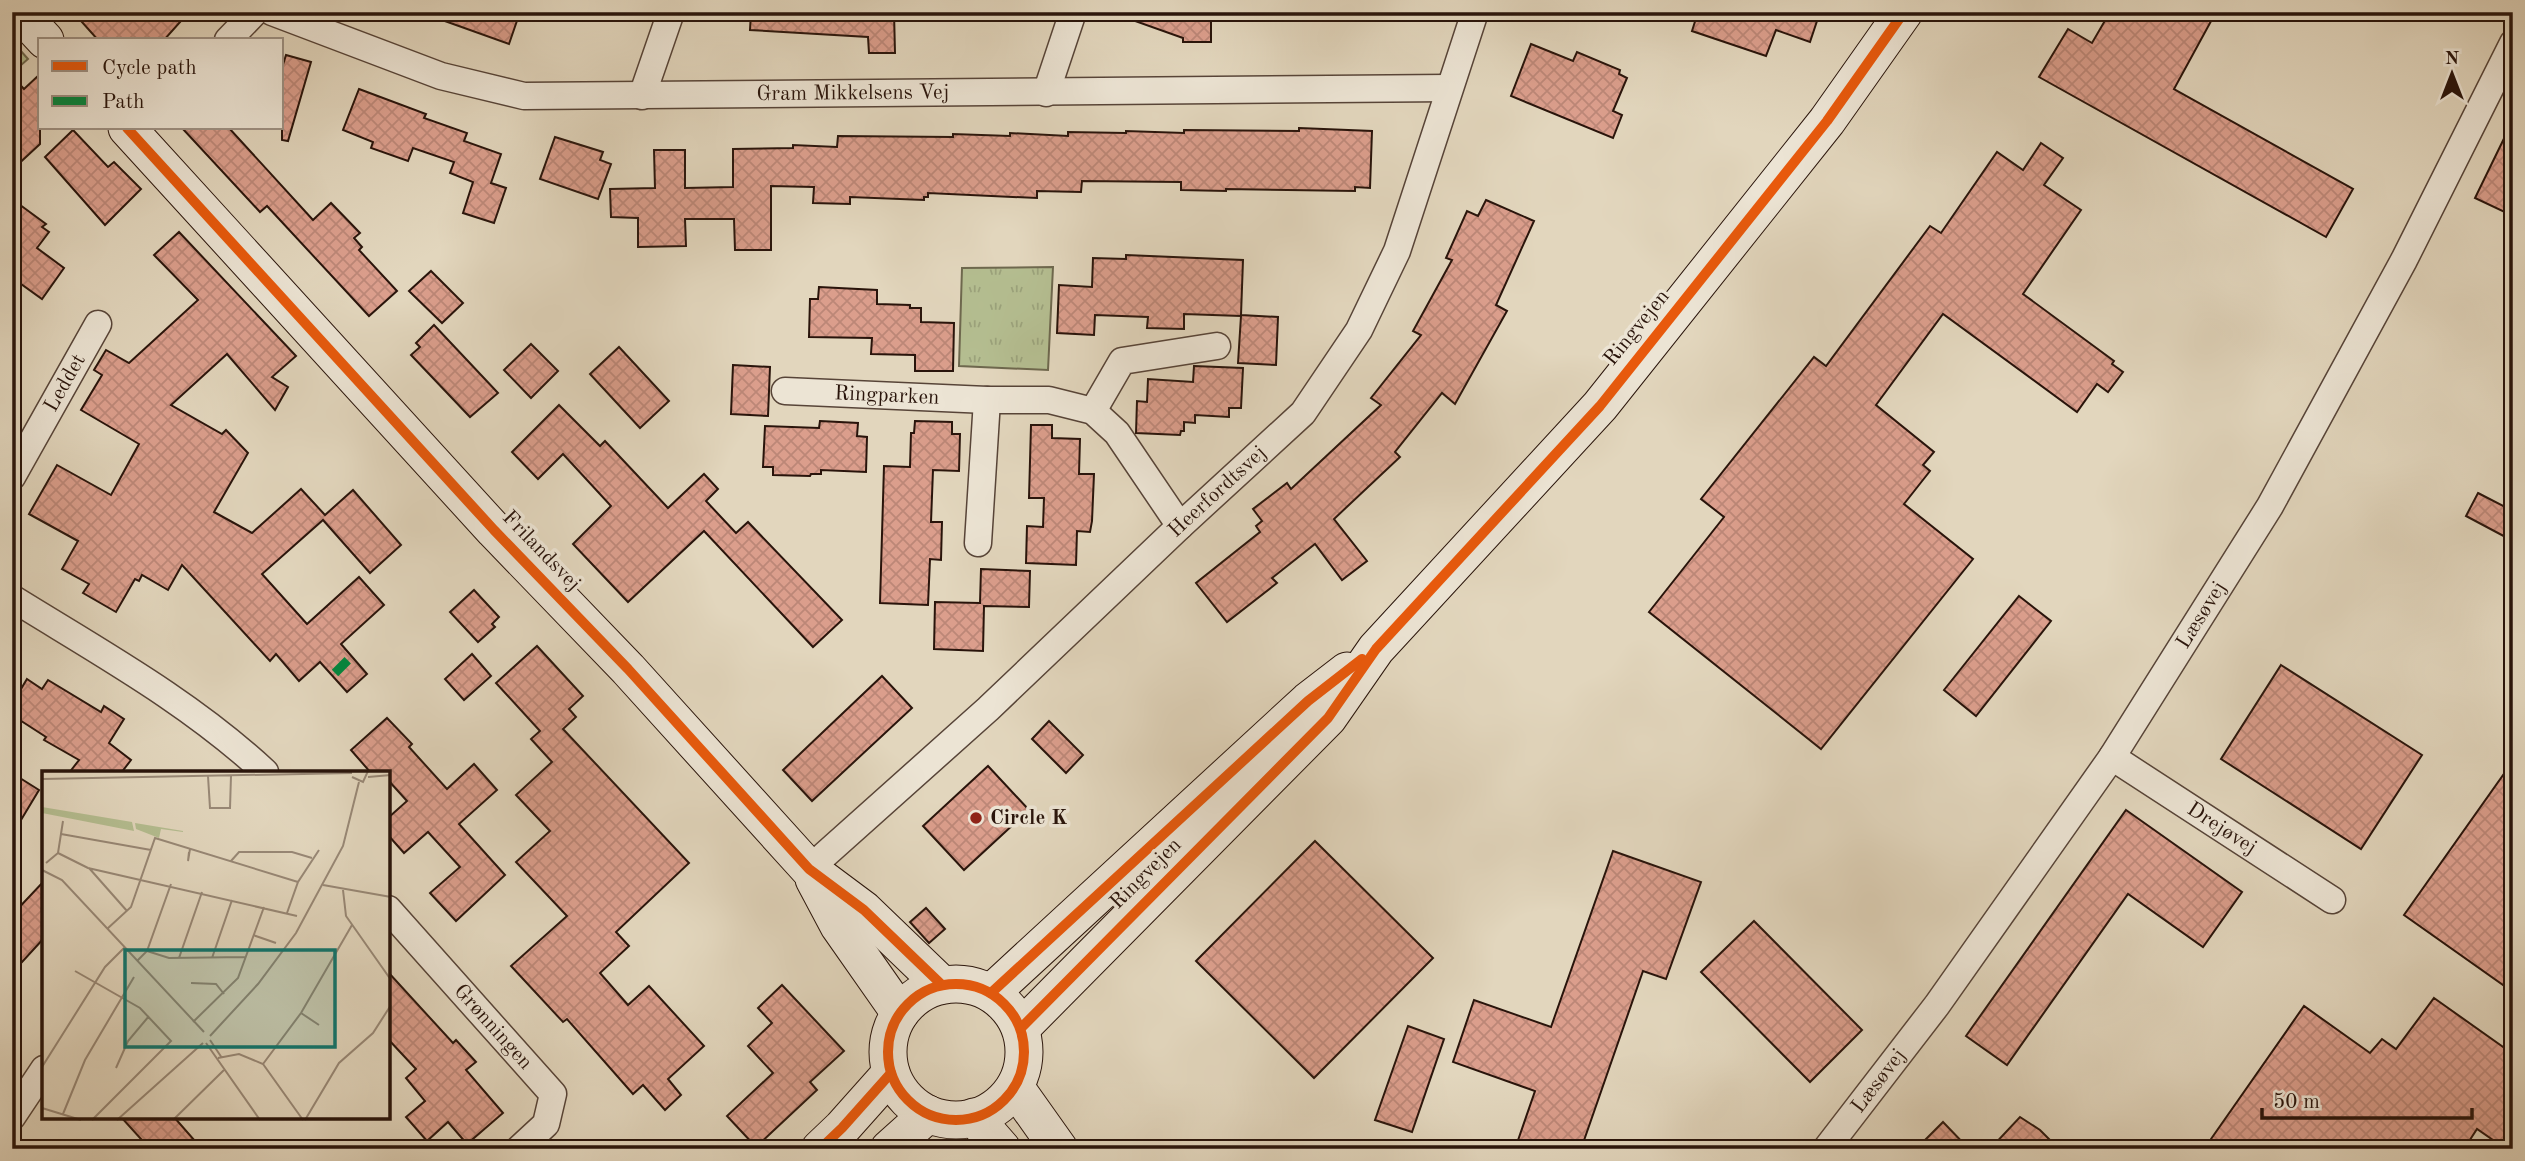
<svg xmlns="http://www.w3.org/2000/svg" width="2525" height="1161" font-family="'Old Standard TT',serif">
  <defs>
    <pattern id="grass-dots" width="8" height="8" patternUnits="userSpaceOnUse" patternTransform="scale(1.75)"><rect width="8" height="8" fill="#b4bd90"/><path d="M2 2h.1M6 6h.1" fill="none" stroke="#9ba27b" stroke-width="1.8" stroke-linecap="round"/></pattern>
    <pattern id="park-tufts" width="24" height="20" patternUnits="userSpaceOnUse" patternTransform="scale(1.75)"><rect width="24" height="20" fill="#b4bd90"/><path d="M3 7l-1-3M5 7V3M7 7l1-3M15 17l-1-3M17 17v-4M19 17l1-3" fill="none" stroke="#9ba27b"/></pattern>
    <pattern id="building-cross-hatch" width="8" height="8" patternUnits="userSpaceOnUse" patternTransform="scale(1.75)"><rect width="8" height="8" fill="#db9e8c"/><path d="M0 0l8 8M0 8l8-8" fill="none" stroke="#bc8777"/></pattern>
  </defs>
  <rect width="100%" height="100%" fill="#e2d6bd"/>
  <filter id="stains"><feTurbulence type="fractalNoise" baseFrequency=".00286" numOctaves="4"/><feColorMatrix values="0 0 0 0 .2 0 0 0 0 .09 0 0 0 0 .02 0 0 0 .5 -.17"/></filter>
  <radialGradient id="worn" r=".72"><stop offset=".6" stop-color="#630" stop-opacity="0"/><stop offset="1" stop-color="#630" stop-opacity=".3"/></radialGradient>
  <path fill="url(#grass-dots)" stroke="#6e684e" stroke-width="2" d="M12 41 28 59 12 73Z"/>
  <path fill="url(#park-tufts)" stroke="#6e684e" stroke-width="2" d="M1053 267 1048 370 959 366 962 268Z"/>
  <g fill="url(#building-cross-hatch)" stroke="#29140b" stroke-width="2">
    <path d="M73 12H189L164 40H98Z"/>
    <path d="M428 12H520L509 44 428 15Z"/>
    <path d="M751 12H894L895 53H869L868 37 750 30Z"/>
    <path d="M1119 12H1211V42H1183V38L1118 15Z"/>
    <path d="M1698 12H1820L1810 42 1776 30 1766 56 1692 31Z"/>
    <path d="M2110 12H2216L2174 89 2353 189 2326 237 2039 77 2068 29 2092 43Z"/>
    <path d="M1531 44 1573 61 1577 52 1620 70 1619 74 1627 78 1613 111 1622 115 1613 138 1511 96Z"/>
    <path d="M286 55 311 62 288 141 282 140V68Z"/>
    <path d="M40 74V144L12 170V76L24 89Z"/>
    <path d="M359 89 426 114 424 118 467 133 464 141 501 154 491 183 506 188 494 223 463 213 473 182 450 173 454 162 413 148 408 161 371 148 373 142 343 130Z"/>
    <path d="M2513 120V216L2475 198Z"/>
    <path d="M182 128H229L313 220 331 203 360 233 354 238 362 247 359 250 397 291 369 316 267 206 260 212Z"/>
    <path d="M1299 128 1372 131 1370 188 1355 187V191L1226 189V191L1181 190V182L1082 181 1081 192 1037 191V198L928 193V197H924V200L850 197V204L813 203 814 187 771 186V250H735L734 219H685L686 246 638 247V218L611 217 610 189 655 188 654 150H685V188L733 187V149L793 148V145L837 147 838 136 953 137V134L1010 136V133L1068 136V132L1126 133V131L1184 133V130L1299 131Z"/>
    <path d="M73 130 108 167 114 162 141 189 105 225 45 157Z"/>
    <path d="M555 137 603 152 600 160 611 164 598 199 540 179Z"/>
    <path d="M2041 143 2063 158 2044 185 2081 210 2023 294 2114 361 2112 364 2123 372 2108 392 2097 384 2077 412 1943 314 1876 405 1934 452 1923 465 1930 471 1904 504 1973 559 1821 749 1649 612 1724 517 1701 499 1814 357 1826 366 1930 226 1941 233 1997 152 2023 170Z"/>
    <path d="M12 199 46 224 42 227 49 232 37 248 64 268 42 299 14 279 12 282Z"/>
    <path d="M1486 200 1534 221 1496 305 1507 311 1455 404 1442 393 1395 452 1400 457 1334 519 1367 561 1342 580 1315 544 1272 578 1277 583 1227 622 1196 583 1260 532 1256 526 1262 521 1253 509 1287 483 1291 489 1381 405 1371 398 1421 335 1413 331 1452 260 1446 258 1467 211 1478 216Z"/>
    <path d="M179 232 296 356 272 377 288 387 275 410 227 354 171 405 222 434 226 430 248 453 214 512 252 533 301 489 325 515 353 490 401 545 370 573 323 520 262 574 307 624 359 577 384 605 341 644 367 674 347 692 320 662 299 681 276 654 270 661 182 565 168 590 142 575 139 581 135 579 116 612 83 593 89 584 62 569 78 541 29 514 57 465 111 495 139 444 81 410 102 375 94 370 106 350 129 363 198 300 154 255Z"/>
    <path d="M1126 255 1243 260 1241 315 1278 317 1276 365 1238 363 1241 316 1184 314V329L1147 328 1148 317 1095 315 1094 335 1057 333 1059 285 1092 287 1093 258 1126 259Z"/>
    <path d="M431 271 463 303 442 323 409 291Z"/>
    <path d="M819 287 877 290V304L910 305V308H921V322L954 323 953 371H915V355L871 354 872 338 809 337 810 299H818Z"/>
    <path d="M434 325 498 393 470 417 411 355 420 347 416 343Z"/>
    <path d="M531 344 558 371 531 398 504 370Z"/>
    <path d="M619 347 669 401 640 428 590 374Z"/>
    <path d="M733 365 770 367 768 416 731 414Z"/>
    <path d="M1194 366 1243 368 1241 408H1229V417L1195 415V423L1184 422V431H1181L1180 435 1136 433 1137 401 1147 402 1148 379 1193 382Z"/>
    <path d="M559 405 600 446 605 441 668 508 704 474 718 489 706 501 736 533 748 522 842 620 813 647 704 531 628 602 573 544 611 506 563 454 538 479 512 452Z"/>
    <path d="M820 421 858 423 857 436 867 437 866 472 821 470V474H811L810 476 773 475V467H763L765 426 819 428Z"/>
    <path d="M915 421 952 422V434H960L959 471 933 470 931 522H942L941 560 930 559 928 605 880 603 884 466 910 467 911 433H914Z"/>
    <path d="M1031 425H1052V438L1080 439 1079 474H1094L1092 521 1090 532 1077 531 1076 565 1026 563 1027 526 1043 527 1044 498H1029Z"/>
    <path d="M2478 493 2513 511V541L2466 516Z"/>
    <path d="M981 569 1030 571 1029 607 984 606 983 651 934 649 935 602 980 603Z"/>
    <path d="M474 590 499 617 492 624 495 627 478 642 450 612Z"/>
    <path d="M2019 596 2051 621 1976 716 1944 690Z"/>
    <path d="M537 646 583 696 569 709 576 717 563 729 689 863 616 932 629 946 600 973 628 1005 649 986 704 1046 668 1079 681 1095 665 1110 643 1085 633 1094 567 1019 563 1022 511 966 567 916 516 862 550 831 516 795 552 762 531 739 540 731 496 683Z"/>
    <path d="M472 654 491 676 464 700 445 679Z"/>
    <path d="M2281 665 2422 755 2361 849 2221 759Z"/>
    <path d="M882 676 912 708 812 801 783 770Z"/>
    <path d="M27 679 42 689 48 680 101 712 104 706 124 719 109 743 131 760 121 773H69L79 760 44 740 46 737 12 715V704Z"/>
    <path d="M387 718 412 744 409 747 447 789 474 764 497 790 459 824 505 875 456 921 430 893 460 867 428 832 404 853 388 835V818L407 801 388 780V773H371L351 750Z"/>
    <path d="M1049 721 1083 755 1066 773 1032 739Z"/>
    <path d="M2513 761V992L2404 915Z"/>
    <path d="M988 766 1029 810 964 870 923 826Z"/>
    <path d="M12 773 39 790 12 835Z"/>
    <path d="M2126 810 2242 892 2203 947 2128 894 2007 1065 1966 1036Z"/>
    <path d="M1315 841 1433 958 1314 1078 1196 961Z"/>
    <path d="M1613 851 1701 882 1666 979 1643 971 1581 1149H1515L1535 1091 1453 1062 1474 1000 1551 1027Z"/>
    <path d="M44 881V938L12 973V915Z"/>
    <path d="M926 908 945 929 929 943 910 922Z"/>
    <path d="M1754 921 1862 1030 1810 1082 1701 972Z"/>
    <path d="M388 972 453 1043 456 1040 476 1062 466 1070 503 1113 467 1144 448 1122 427 1141 406 1117 425 1101 406 1078 416 1069 388 1039Z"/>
    <path d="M782 985 844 1051 810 1082 817 1090 756 1147 727 1116 773 1073 748 1046 772 1023 758 1008Z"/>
    <path d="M2434 998 2513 1054V1149H2506L2477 1129 2464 1149H2224L2211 1139 2304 1006 2370 1053 2382 1039 2396 1049Z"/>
    <path d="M1408 1026 1444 1039 1412 1132 1375 1120Z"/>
    <path d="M121 1117H174L202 1149H150Z"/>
    <path d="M2020 1117 2040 1130 2059 1149H1990Z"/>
    <path d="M1943 1122 1969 1149H1916Z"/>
  </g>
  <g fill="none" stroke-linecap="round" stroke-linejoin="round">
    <g stroke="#574438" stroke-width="29">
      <g id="street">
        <path id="s1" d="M272 12 441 76 524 96 1449 88"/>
        <path d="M228 40 255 12"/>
        <path d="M1046 93 1073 12"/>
        <path d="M642 96 671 12"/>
        <path id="s2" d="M785 391 987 400H1049L1093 411 1117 433 1180 526"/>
        <path d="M1093 411 1122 361 1217 346"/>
        <path id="s3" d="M12 477 98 324"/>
        <path d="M978 543 987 400"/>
        <path d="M12 598C99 652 190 702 265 772"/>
        <path id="s4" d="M2112 757 2332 900"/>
        <path id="s5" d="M809 869 988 709 1180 526 1303 413 1359 330 1397 251 1475 12"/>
        <path id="s6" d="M388 909 553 1094 546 1124 519 1149"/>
        <path d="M12 1117 44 1069"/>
        <path id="s7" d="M1826 1149 1937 1005 2112 757 2270 506 2404 260 2513 43"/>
      </g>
    </g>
    <g stroke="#29140b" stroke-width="39">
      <g id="secondary">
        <path d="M19 12 45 40"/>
        <path d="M127 128 494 530 628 669 809 869 864 910 942 985"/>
        <path d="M814 879 839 926 900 1013"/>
        <circle cx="956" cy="1052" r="68"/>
        <path d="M991 993 1308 701 1347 671"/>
        <path d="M1021 1028 1328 718 1376 649 1600 406 1827 121 1904 12"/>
        <path d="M1015 1087 1059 1149"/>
        <path d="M974 1117 1002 1149"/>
        <path d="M820 1149 842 1128 891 1073"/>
        <path d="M889 1149 928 1114"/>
      </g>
    </g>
    <use href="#street" stroke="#ece4d4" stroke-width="26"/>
    <use href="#secondary" stroke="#ece4d4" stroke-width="37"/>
    <path stroke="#00873e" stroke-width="9" stroke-dasharray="18 9" stroke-linecap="butt" d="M335 673 354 654"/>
    <g stroke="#ece4d4" stroke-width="15">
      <g id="cycleway">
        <path d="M127 128 494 530 628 669 809 869 864 910 942 985"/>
        <circle cx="956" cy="1052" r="68"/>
        <path d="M991 993 1308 701 1362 659"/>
        <path d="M1021 1028 1328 718 1376 649 1600 406 1827 121 1904 12"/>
        <path d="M820 1149 842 1128 891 1073"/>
      </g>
    </g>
    <use href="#cycleway" stroke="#e8590c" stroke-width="10"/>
  </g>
  <circle fill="#8f2418" stroke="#ece4d4" stroke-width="2.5" cx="976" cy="818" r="7"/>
  <g text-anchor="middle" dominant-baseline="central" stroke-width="7" stroke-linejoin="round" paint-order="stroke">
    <g font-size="21" fill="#29140b" stroke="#ece4d4">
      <text stroke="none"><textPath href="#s1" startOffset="595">Gram Mikkelsens Vej</textPath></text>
      <text transform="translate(1637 328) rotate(-51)">Ringvejen</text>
      <text stroke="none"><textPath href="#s3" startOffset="108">Leddet</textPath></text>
      <text stroke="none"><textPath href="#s2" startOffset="102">Ringparken</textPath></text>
      <text stroke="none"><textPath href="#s5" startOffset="556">Heerfordtsvej</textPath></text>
      <text transform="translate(541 551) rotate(46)">Frilandsvej</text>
      <text stroke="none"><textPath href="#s7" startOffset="653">Læsøvej</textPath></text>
      <text stroke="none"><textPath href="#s4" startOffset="131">Drejøvej</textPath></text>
      <text transform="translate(1146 874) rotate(-45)">Ringvejen</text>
      <text stroke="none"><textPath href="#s6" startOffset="158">Grønningen</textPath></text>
      <text stroke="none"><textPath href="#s7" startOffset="86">Læsøvej</textPath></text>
    </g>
    <g font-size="21" font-weight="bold" fill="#29140b" stroke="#ece4d4" text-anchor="start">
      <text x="990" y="818">Circle K</text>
    </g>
  </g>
  <g transform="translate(42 771)">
    <rect width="348" height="348" fill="#e2d6bd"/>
    <path d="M0 36 90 51 92 60 0 42ZM93 52 141 60V61L119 58 117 67 94 58Z" fill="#b4bd90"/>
    <path fill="none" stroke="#988876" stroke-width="2" d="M166 5 168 37H188L189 5M310 6 321 11 326 0M326 6 349 4M0 8 310 2M19 63 109 79M147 81 146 90 148 78M16 82 46 97 255 145M189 90 197 81H250L270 87M4 92 16 82 21 50M47 97 85 140M0 99 20 109 162 261M281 114 349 126M301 119 304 145 349 209M245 142 256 111 277 79M65 158 89 136 113 67 256 111M211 164 234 172M105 180 127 187 204 186M137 187 160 121M170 187 190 129M95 190 105 180 129 113M33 200 98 237 129 270 50 349M149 212 174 213 182 223M259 242 277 254M151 251 196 207 222 136M168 265 216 213 254 162 301 75 317 11M168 269 180 287M164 272 218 349M176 287 197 283 221 293 261 349M221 293 259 242 310 154M0 296 63 196 82 177M74 297 86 270 107 245M0 337 39 349M21 343 43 289 92 206M75 349 161 272M131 349 183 298M263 349 297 292 331 262 349 234"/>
    <path fill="#0f766e" fill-opacity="0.15" stroke="#0f766e" stroke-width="3.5" d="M83 179H293V276H83Z"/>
    <rect width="348" height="348" fill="none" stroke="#29140b" stroke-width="3.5"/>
  </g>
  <rect width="2525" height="1161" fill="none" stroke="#e2d6bd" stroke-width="42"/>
  <rect x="14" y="14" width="2497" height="1133" fill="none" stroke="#29140b" stroke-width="3.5"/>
  <rect x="21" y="21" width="2483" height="1119" fill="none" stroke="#29140b" stroke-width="2"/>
  <rect x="38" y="38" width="245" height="91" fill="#ece4d4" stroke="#9e9184" stroke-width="2"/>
  <rect x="52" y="61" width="35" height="10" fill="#e8590c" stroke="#9e9184" stroke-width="2"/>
  <text x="102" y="74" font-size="21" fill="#29140b">Cycle path</text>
  <rect x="52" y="96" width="35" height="10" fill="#00873e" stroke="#9e9184" stroke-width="2"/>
  <text x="102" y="108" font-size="21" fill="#29140b">Path</text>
  <g transform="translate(2452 74)" stroke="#ece4d4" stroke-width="5" paint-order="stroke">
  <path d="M0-5L12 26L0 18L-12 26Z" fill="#29140b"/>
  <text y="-10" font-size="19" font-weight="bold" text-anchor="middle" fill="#29140b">N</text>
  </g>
  <path d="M2262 1108v10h210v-10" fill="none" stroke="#29140b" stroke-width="3.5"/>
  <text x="2273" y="1108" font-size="21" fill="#29140b" stroke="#ece4d4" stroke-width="5" paint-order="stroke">50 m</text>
  <rect width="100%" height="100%" filter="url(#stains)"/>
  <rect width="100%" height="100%" fill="url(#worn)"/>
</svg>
